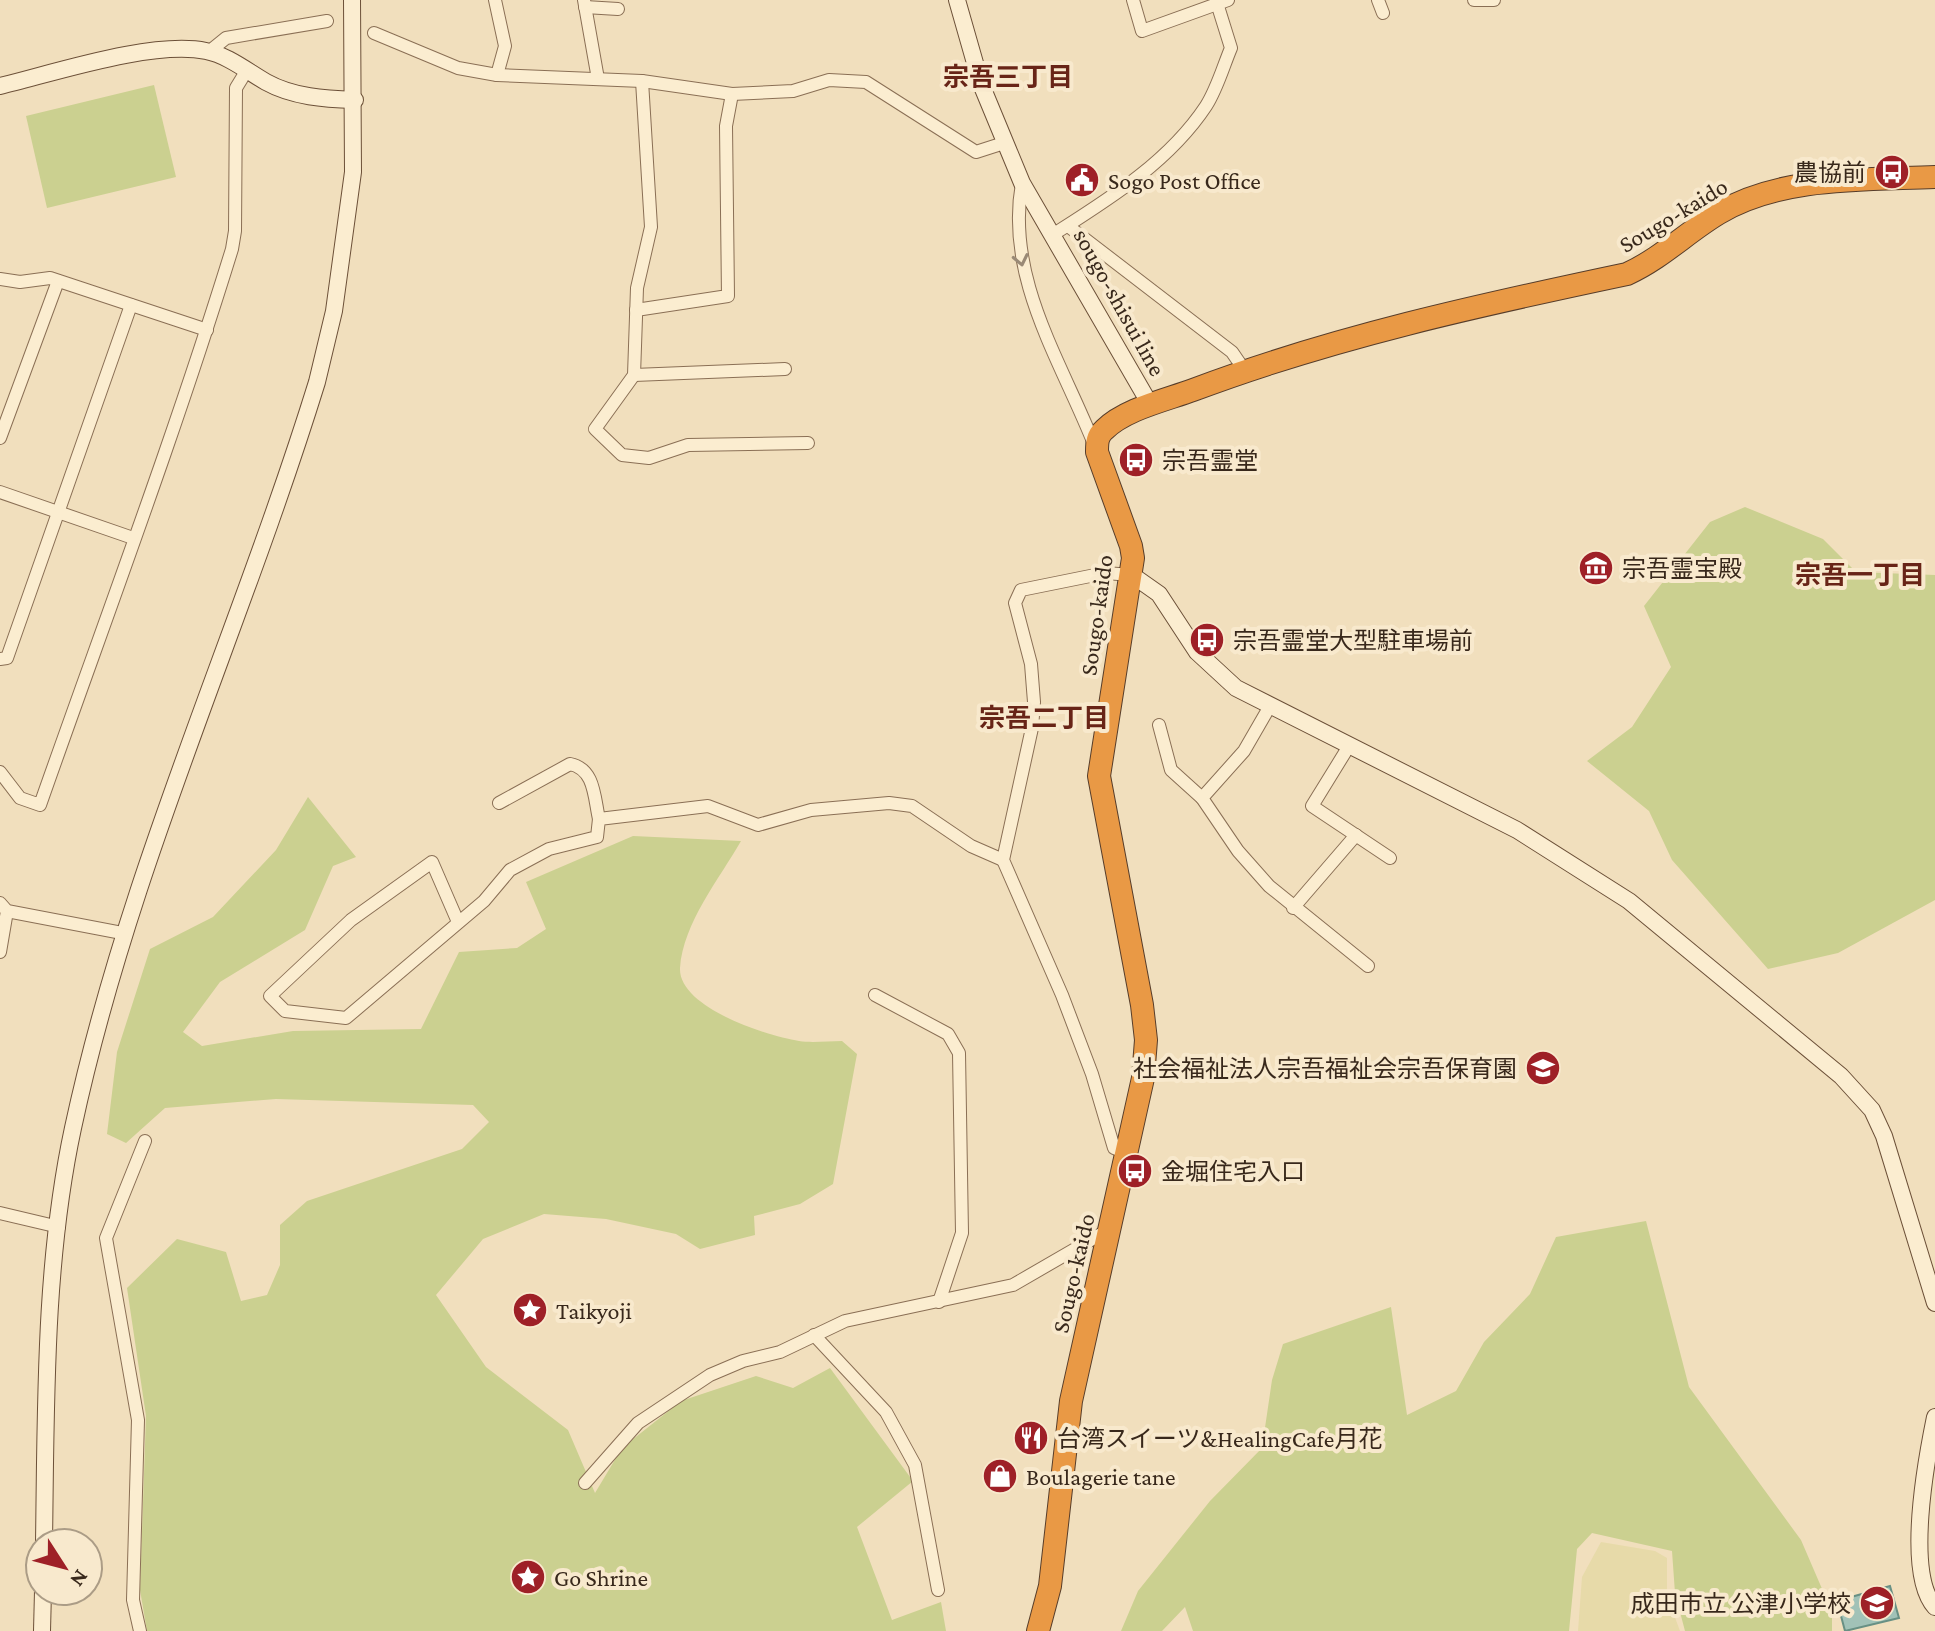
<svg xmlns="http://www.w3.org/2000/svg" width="1935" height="1631" font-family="'Crimson Pro','Noto Sans JP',serif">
  <rect width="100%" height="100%" fill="#f1dfbd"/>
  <path fill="#e7daa9" d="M1601 1542 1655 1551 1667 1558V1596L1680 1631H1578L1582 1577Z"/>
  <g fill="#cbd090">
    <path d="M154 85 176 177 47 208 26 116Z"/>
    <path d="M1745 507 1823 539 1856 572 1935 575V900L1838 953 1768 969 1672 860 1649 811 1587 761 1632 727 1671 667 1644 606 1710 522Z"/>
    <path d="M308 797 356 857 333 866 305 930 220 982 183 1032 202 1046 293 1031 421 1029 459 952 517 948 546 929 526 882 633 836 741 841C720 878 683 923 680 968 678 1007 766 1036 799 1041 812 1043 828 1041 842 1041L857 1054 833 1184 800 1204 754 1216 755 1235 700 1249 676 1234 606 1219 544 1214 483 1239 436 1295 486 1367 568 1430 595 1493 622 1448 681 1401 756 1376 793 1388 830 1368 913 1481 857 1527 892 1620 941 1602 946 1631H147L140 1590 146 1416 127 1288 177 1239 226 1252 241 1301 267 1295 280 1265V1225L307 1201 462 1149 489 1122 473 1105 276 1099 165 1108 126 1143 107 1134 117 1052 150 949 213 917 276 850Z"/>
    <path d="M1646 1221 1689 1387 1801 1540 1832 1612V1631H1685L1675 1593 1672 1551 1592 1533 1577 1549 1569 1631H1193L1185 1607 1162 1631H1121L1138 1591 1210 1501 1262 1448 1272 1380 1283 1344 1391 1307 1407 1415 1456 1391 1484 1342 1530 1294 1556 1237Z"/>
  </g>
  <path fill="#a1c2b7" stroke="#689084" stroke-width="2" d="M1890 1586 1899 1618 1845 1631 1837 1601Z"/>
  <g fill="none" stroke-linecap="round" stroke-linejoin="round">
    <g stroke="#8a6f55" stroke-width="14">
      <g id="street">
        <path d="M495 0 505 46 497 75"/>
        <path d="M584 0 598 79"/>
        <path d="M1133 0 1142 31 1228 0"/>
        <path d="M1378 0 1383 13"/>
        <path d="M1474 0H1494"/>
        <path d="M585 7 618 9"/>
        <path d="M374 33 458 68 497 75 642 81 732 94 793 91 829 80 866 82 976 152 1004 143"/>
        <path d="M210 51 226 38 327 21"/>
        <path d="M642 81 651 227 637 288 634 375 595 429 622 455 649 458 688 445 808 443"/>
        <path d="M1022 183C1005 277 1060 359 1094 444"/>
        <path d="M1068 226 1232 352 1245 371"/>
        <path d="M1054 234C1109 199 1169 162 1206 106 1217 89 1223 67 1231 48L1216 0"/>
        <path d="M0 279 20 282 50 278 207 330"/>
        <path d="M636 310 728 296 726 126 732 94"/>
        <path d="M634 375 785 369"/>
        <path d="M0 438 58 281"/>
        <path d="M0 492 133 538"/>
        <path d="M0 659 7 658 131 305"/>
        <path d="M1270 706 1244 751 1202 798 1238 851 1269 886 1368 966"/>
        <path d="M1159 725 1171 770 1202 798"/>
        <path d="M1349 746 1312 806 1390 858"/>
        <path d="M0 772 20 798 40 805C105 620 174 437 232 249L235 231 236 88 247 70"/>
        <path d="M499 803 570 764C595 769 594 797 599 819"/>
        <path d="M0 903 7 911 122 933"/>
        <path d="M1293 908 1356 835"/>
        <path d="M458 922 432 862 351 920 270 996 285 1011 346 1018 484 901 510 870 549 849 597 837 599 819 708 806 758 825 811 810 889 803 912 806 971 846 1003 860"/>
        <path d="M0 952 7 911"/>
        <path d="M875 995 948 1034 959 1053 962 1233 939 1302"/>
        <path d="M1126 1153 1114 1148 1092 1074 1062 995 1003 860 1032 728 1034 702 1031 664 1015 603 1021 590 1105 573 1132 575"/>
        <path d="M0 1213 59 1227"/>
        <path d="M814 1335 886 1412 915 1465 938 1590"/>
        <path d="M585 1483 638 1423 710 1375 743 1361 780 1352 845 1321 1013 1285 1108 1230"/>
        <path d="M140 1631 133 1600 138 1420 106 1238 145 1141"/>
      </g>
    </g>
    <g stroke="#6c5038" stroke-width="18">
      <g id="secondary">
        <path d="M957 0 981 84 1022 183 1151 406"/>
        <path d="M0 86C54 73 153 40 206 51 227 55 247 71 266 82 293 97 325 99 355 100"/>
        <path d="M1132 575 1159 594 1197 652 1236 688 1517 830 1629 901 1841 1076 1872 1110 1884 1136 1935 1303"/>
        <path d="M1935 1417C1926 1461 1905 1574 1935 1607"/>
        <path d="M44 1543C46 1406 44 1263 73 1128 129 867 239 634 317 382L334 311 353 172 352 0"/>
        <path d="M42 1631 43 1591"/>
      </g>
    </g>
    <g stroke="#573d2a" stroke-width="24">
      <path id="highway" d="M1038 1631 1050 1586 1071 1401 1143 1078 1146 1040 1142 1005 1099 776 1133 558 1131 546 1097 452C1097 443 1097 436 1104 430 1125 409 1166 400 1193 390 1334 337 1480 305 1627 274 1662 258 1687 232 1719 213 1781 176 1865 180 1935 177"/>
    </g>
    <use href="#street" stroke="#fbedd0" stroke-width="12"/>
    <use href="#secondary" stroke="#fbedd0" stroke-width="16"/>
    <use href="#highway" stroke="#e99945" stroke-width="22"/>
  </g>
  <defs><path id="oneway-chevron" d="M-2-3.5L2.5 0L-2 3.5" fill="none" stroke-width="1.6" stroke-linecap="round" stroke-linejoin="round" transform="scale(2)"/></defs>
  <use stroke="#9a8a76" href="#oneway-chevron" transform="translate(1021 260) rotate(78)"/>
  <defs>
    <g id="bus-disc" transform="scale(1.8)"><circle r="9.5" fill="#9e2027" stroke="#f8e9cd"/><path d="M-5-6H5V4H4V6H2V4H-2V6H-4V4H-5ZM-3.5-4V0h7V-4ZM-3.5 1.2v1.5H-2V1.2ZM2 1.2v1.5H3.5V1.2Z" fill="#fff"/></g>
    <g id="civic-disc" transform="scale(1.8)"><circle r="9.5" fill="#9e2027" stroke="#f8e9cd"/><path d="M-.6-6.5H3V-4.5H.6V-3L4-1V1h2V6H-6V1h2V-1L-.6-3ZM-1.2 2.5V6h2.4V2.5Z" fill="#fff"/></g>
    <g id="museum-disc" transform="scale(1.8)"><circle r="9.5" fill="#9e2027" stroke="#f8e9cd"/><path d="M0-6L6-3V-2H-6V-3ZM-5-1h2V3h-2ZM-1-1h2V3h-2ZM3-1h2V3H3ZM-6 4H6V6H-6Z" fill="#fff"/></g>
    <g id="school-disc" transform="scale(1.8)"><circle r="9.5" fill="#9e2027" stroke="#f8e9cd"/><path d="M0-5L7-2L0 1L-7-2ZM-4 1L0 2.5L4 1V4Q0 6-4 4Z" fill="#fff"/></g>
    <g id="sight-disc" transform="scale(1.8)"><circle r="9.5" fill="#9e2027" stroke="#f8e9cd"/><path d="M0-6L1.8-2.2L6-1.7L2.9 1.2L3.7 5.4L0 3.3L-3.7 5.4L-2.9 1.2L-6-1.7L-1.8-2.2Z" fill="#fff"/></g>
    <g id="restaurant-disc" transform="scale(1.8)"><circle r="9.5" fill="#9e2027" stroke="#f8e9cd"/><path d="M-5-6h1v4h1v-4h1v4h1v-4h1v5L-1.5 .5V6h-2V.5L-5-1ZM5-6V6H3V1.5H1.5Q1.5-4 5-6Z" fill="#fff"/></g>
    <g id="shop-disc" transform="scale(1.8)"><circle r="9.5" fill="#9e2027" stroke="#f8e9cd"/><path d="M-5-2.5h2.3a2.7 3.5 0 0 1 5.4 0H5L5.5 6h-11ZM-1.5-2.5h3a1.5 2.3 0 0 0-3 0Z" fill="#fff"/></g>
  </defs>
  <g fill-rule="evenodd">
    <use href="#bus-disc" x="1892" y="172"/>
    <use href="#civic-disc" x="1082" y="180"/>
    <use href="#bus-disc" x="1136" y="460"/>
    <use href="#museum-disc" x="1596" y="568"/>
    <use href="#bus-disc" x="1207" y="640"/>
    <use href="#school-disc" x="1543" y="1068"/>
    <use href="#bus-disc" x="1135" y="1171"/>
    <use href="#sight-disc" x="530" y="1310"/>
    <use href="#restaurant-disc" x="1031" y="1438"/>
    <use href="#shop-disc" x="1000" y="1476"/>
    <use href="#sight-disc" x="528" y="1577"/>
    <use href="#school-disc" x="1877" y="1603"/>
  </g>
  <g text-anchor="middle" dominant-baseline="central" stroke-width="8" stroke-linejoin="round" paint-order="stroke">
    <g font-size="24" fill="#38281b" stroke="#f8e9cd" text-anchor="start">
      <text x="1866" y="172" text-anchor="end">農協前</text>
      <text x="1108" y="180">Sogo Post Office</text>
      <text x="1162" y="460">宗吾霊堂</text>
      <text x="1622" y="568">宗吾霊宝殿</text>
      <text x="1233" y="640">宗吾霊堂大型駐車場前</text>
      <text x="1517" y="1068" text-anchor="end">社会福祉法人宗吾福祉会宗吾保育園</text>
      <text x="1161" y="1171">金堀住宅入口</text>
      <text x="556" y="1310">Taikyoji</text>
      <text x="1057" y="1438">台湾スイーツ&amp;HealingCafe月花</text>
      <text x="1026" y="1476">Boulagerie tane</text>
      <text x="554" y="1577">Go Shrine</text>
      <text x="1851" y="1603" text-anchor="end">成田市立 公津小学校</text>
    </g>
    <g font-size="24" fill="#38281b" stroke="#f8e9cd">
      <text transform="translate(1673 215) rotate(-31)">Sougo-kaido</text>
      <text transform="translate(1120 302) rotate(61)">sougo-shisui line</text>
      <text transform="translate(1096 615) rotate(-82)">Sougo-kaido</text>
      <text transform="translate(1073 1273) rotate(-77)">Sougo-kaido</text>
    </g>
    <g font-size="26" font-weight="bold" fill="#682417" stroke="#f8e9cd">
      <text x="1008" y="77">宗吾三丁目</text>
      <text x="1860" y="575">宗吾一丁目</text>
      <text x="1044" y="718">宗吾二丁目</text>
    </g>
  </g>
  <g transform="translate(64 1567) rotate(126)"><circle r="38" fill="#f8e9cd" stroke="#ab9c86" stroke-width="2"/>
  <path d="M0-6L14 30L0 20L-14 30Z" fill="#9e2027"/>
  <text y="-12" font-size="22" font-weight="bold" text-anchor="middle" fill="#38281b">N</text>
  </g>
</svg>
